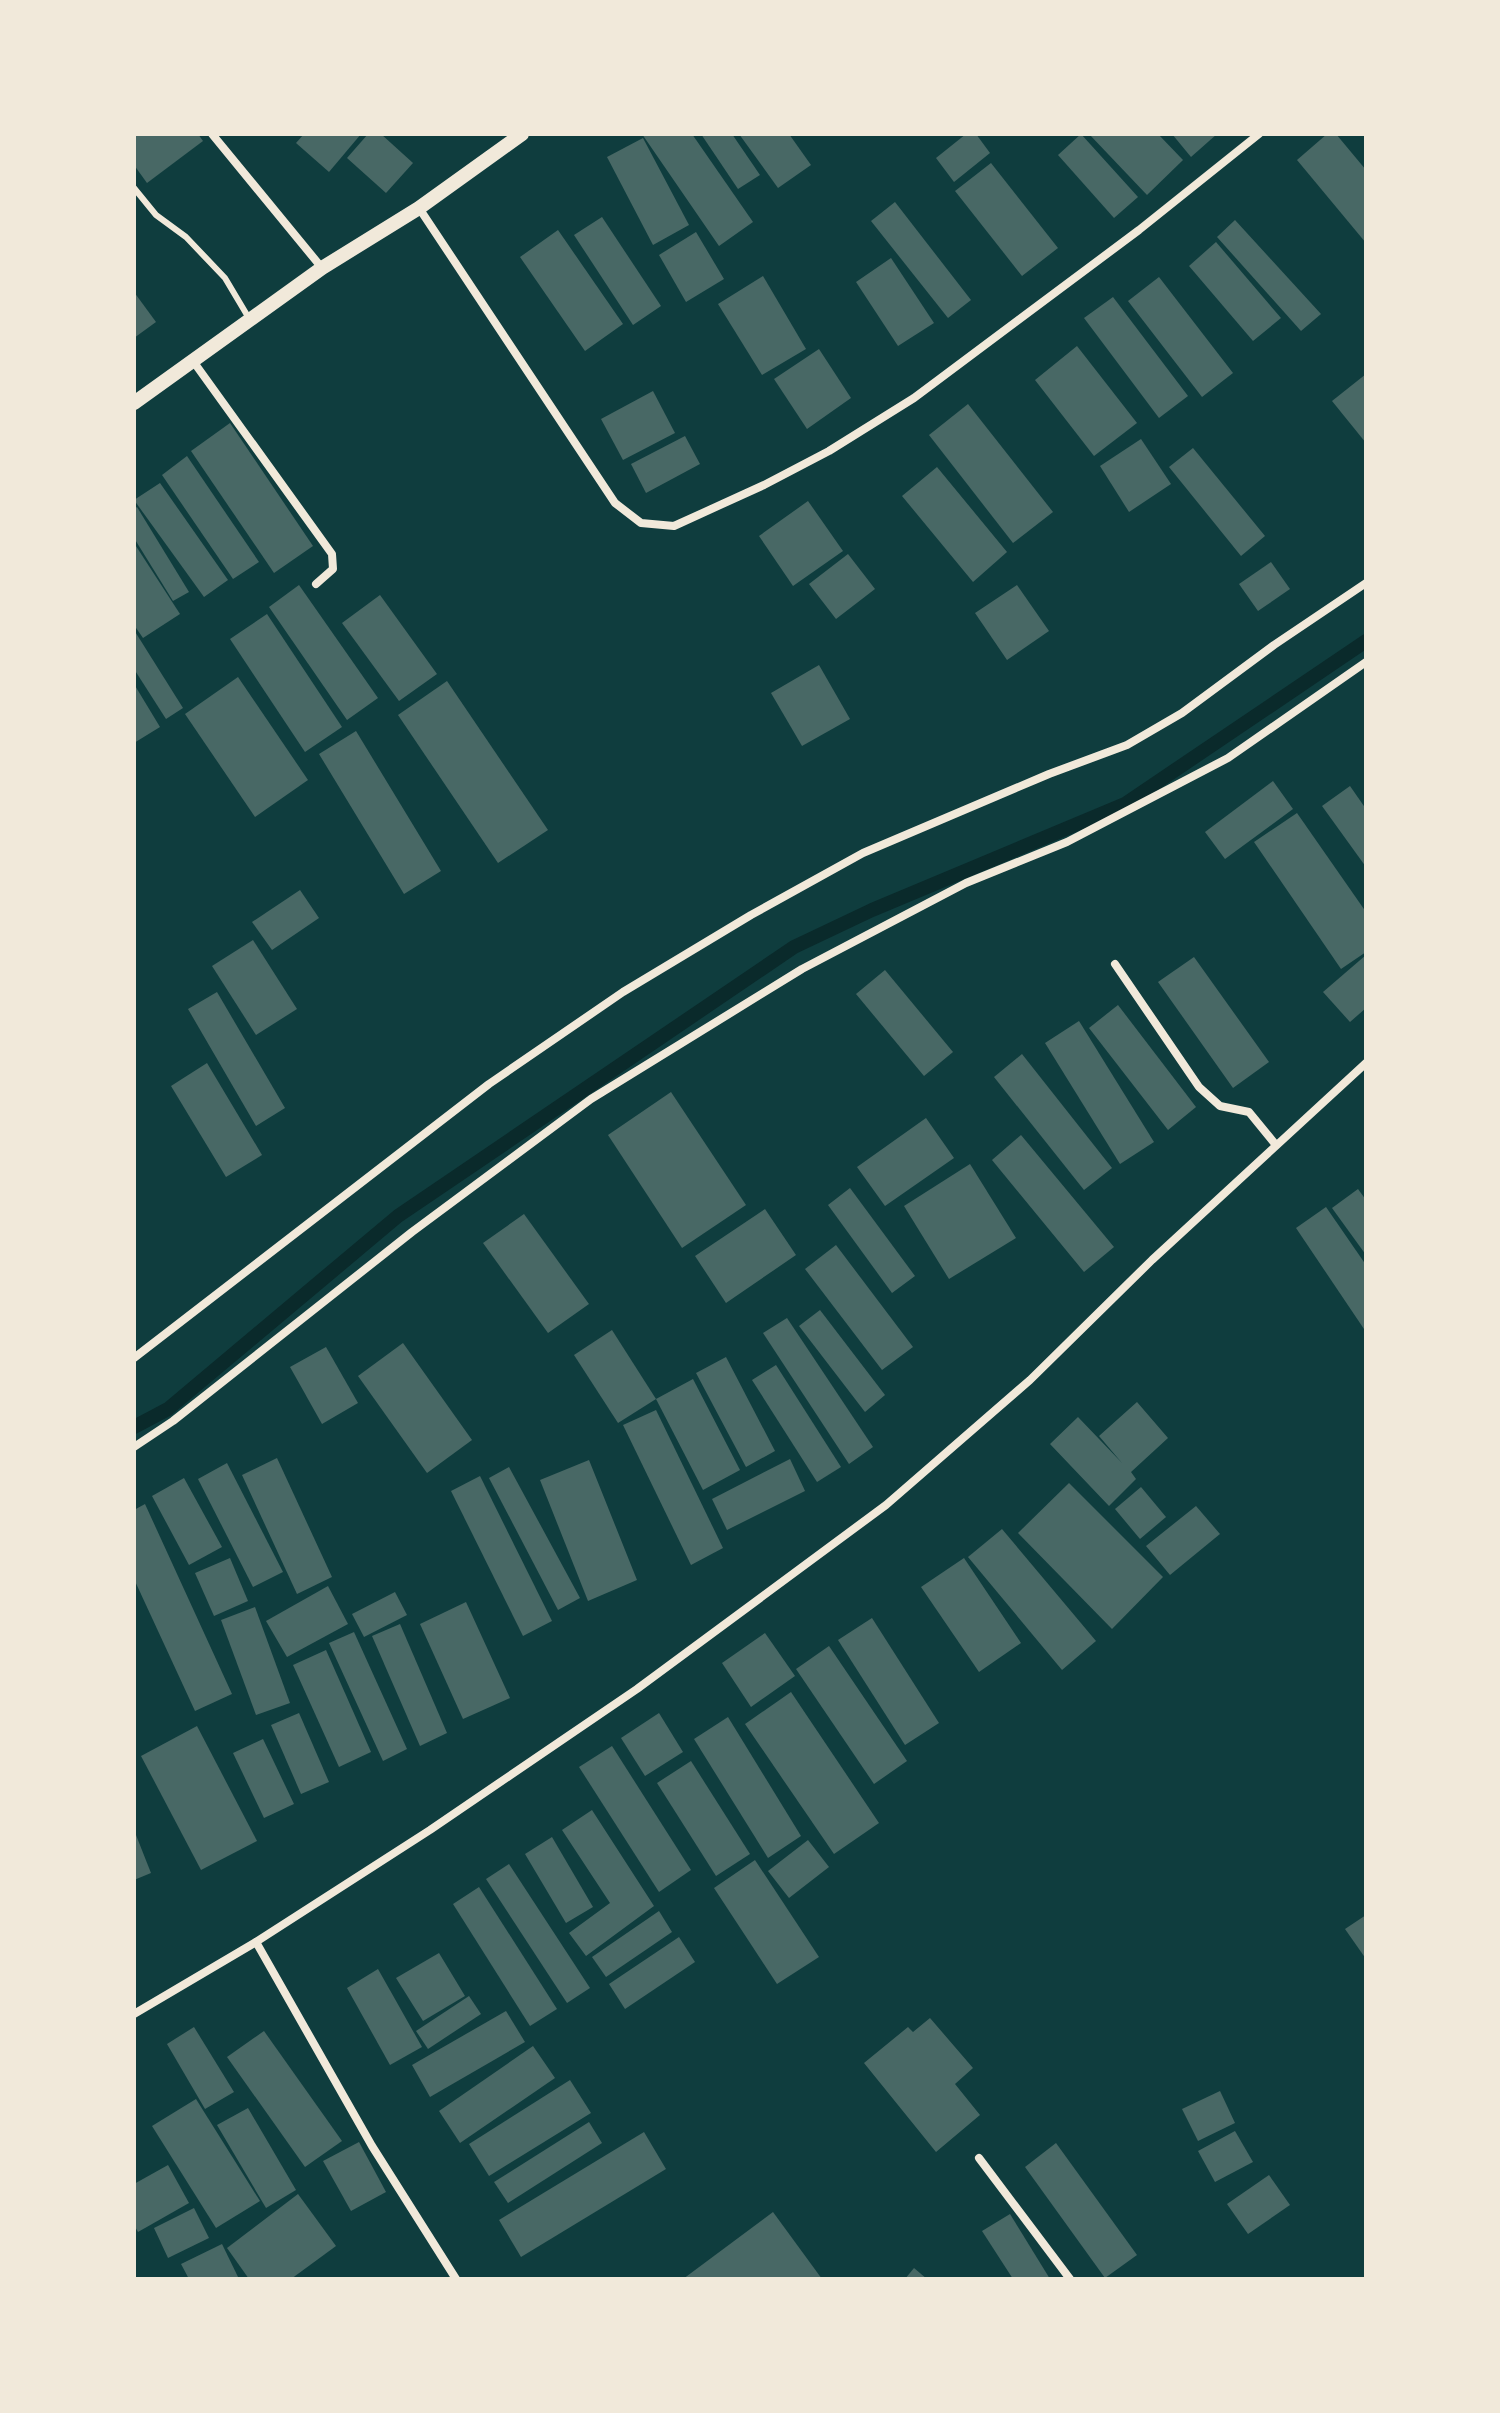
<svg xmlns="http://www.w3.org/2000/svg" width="1500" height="2413" font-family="Lora,serif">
  <rect width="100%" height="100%" fill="#0f3d3e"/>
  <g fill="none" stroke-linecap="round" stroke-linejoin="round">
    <path stroke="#0a2a2b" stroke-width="14" d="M134 1427 168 1409 398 1216 794 947 872 910 1125 804 1366 641"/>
  </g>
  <g fill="#486865">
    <path d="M134 134H198L203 141 147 183 134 165Z"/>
    <path d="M304 134H361L329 172 296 143Z"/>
    <path d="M368 134H381L413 163 386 193 347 158Z"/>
    <path d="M642 134H692L753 222 719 246Z"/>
    <path d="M701 134H732L760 175 738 189Z"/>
    <path d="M739 134H789L811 165 778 188Z"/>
    <path d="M966 134H976L990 153 954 182 936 158Z"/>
    <path d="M1081 134 1138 197 1114 218 1058 155Z"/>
    <path d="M1089 134H1158L1183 160 1147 195Z"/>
    <path d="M1172 134H1217L1191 157Z"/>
    <path d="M1327 134H1336L1366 170V243L1297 160Z"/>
    <path d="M643 138 689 225 653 245 607 157Z"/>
    <path d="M991 163 1058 248 1022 276 955 191Z"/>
    <path d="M895 202 971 300 948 318 871 221Z"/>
    <path d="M602 217 661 306 633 325 574 235Z"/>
    <path d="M1235 220 1321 314 1301 331 1217 237Z"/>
    <path d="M558 230 623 324 585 351 520 257Z"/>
    <path d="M696 232 724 279 686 302 659 255Z"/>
    <path d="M1216 242 1281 318 1253 341 1189 266Z"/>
    <path d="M891 258 934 323 898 346 856 282Z"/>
    <path d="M763 276 806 349 762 375 718 304Z"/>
    <path d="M1159 277 1233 373 1202 397 1128 301Z"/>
    <path d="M134 292 156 322 134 338Z"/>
    <path d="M1113 297 1188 396 1159 418 1084 318Z"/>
    <path d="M1077 346 1137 423 1094 456 1035 380Z"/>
    <path d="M819 349 851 398 807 429 774 379Z"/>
    <path d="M1366 374V443L1332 401Z"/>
    <path d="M653 391 675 433 623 460 601 419Z"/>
    <path d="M968 404 1053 512 1013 543 929 435Z"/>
    <path d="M230 423 313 546 274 573 191 451Z"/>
    <path d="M685 436 700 464 646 493 631 464Z"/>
    <path d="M1141 439 1171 484 1129 512 1100 466Z"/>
    <path d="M1193 448 1265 536 1241 556 1169 467Z"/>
    <path d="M187 456 259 562 233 579 162 475Z"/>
    <path d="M937 467 1007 552 973 582 902 496Z"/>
    <path d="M160 483 228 580 204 597 134 500Z"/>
    <path d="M808 501 843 551 793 586 759 536Z"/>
    <path d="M137 507 189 592 173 601 134 538V509Z"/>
    <path d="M134 543 180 614 143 638 134 625Z"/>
    <path d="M848 554 875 589 836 619 809 584Z"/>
    <path d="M1271 562 1290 589 1258 611 1239 584Z"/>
    <path d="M299 585 378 698 347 720 269 607Z"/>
    <path d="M1017 585 1049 631 1007 660 975 613Z"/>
    <path d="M380 595 437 674 399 701 342 623Z"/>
    <path d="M267 614 342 727 305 752 230 639Z"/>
    <path d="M134 630 183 708 166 719 134 669Z"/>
    <path d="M819 665 850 719 802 746 771 693Z"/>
    <path d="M238 677 308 780 255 817 185 714Z"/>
    <path d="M447 681 548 830 498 863 398 715Z"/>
    <path d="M134 684 160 727 134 743Z"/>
    <path d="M356 731 441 871 404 894 319 754Z"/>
    <path d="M1273 781 1293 809 1225 859 1205 832Z"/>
    <path d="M1350 786 1366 809V867L1322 806Z"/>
    <path d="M1297 813 1366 912V952L1341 969 1254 842Z"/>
    <path d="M300 890 319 918 272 950 252 922Z"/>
    <path d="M253 940 297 1009 256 1035 212 966Z"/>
    <path d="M1366 955V1008L1350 1022 1323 992Z"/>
    <path d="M1194 957 1269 1062 1233 1088 1158 982Z"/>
    <path d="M885 970 953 1052 924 1076 856 994Z"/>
    <path d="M217 992 285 1108 256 1126 188 1009Z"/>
    <path d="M1118 1005 1196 1107 1168 1130 1089 1028Z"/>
    <path d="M1079 1021 1154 1142 1120 1164 1045 1043Z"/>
    <path d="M1022 1054 1112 1168 1084 1190 994 1077Z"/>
    <path d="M207 1063 262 1155 226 1177 171 1086Z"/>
    <path d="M671 1092 746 1205 682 1248 608 1135Z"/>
    <path d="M926 1118 954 1158 885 1206 857 1167Z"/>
    <path d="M1021 1135 1114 1247 1084 1272 992 1160Z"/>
    <path d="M970 1164 1016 1238 949 1279 904 1206Z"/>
    <path d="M850 1188 915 1276 892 1293 828 1205Z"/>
    <path d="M1358 1189 1366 1200V1255L1332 1208Z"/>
    <path d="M1326 1207 1366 1265V1332L1296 1228Z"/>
    <path d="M765 1209 796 1255 726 1303 695 1256Z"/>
    <path d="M524 1214 589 1304 548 1333 483 1243Z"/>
    <path d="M836 1245 913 1347 882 1370 805 1269Z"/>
    <path d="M820 1310 885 1395 865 1412 799 1326Z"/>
    <path d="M787 1318 873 1447 849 1464 763 1333Z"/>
    <path d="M612 1330 656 1399 618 1423 574 1355Z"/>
    <path d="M403 1343 472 1440 427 1473 358 1376Z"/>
    <path d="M326 1347 358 1403 322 1424 290 1367Z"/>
    <path d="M726 1357 775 1451 746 1467 696 1373Z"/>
    <path d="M776 1365 841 1467 817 1482 752 1380Z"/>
    <path d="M693 1379 740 1470 703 1490 656 1399Z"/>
    <path d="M1137 1402 1168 1438 1131 1472 1136 1479 1109 1506 1050 1444 1078 1417 1122 1463 1099 1436Z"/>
    <path d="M656 1410 723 1548 691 1565 623 1425Z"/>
    <path d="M277 1458 332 1577 297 1594 242 1475Z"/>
    <path d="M790 1459 805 1491 727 1530 712 1499Z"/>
    <path d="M589 1460 637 1580 588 1601 540 1480Z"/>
    <path d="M227 1463 283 1572 253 1587 198 1479Z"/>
    <path d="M509 1467 580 1598 558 1610 489 1478Z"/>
    <path d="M480 1476 552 1621 523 1636 451 1491Z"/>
    <path d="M184 1478 222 1547 189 1565 152 1496Z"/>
    <path d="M1069 1483 1163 1577 1112 1629 1018 1533Z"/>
    <path d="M1141 1487 1166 1517 1140 1539 1115 1509Z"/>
    <path d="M145 1504 232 1694 195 1711 134 1579V1510Z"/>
    <path d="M1196 1506 1220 1534 1170 1575 1146 1546Z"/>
    <path d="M1002 1529 1096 1641 1062 1670 968 1557Z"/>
    <path d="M230 1558 248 1601 214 1616 195 1573Z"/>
    <path d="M964 1558 1021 1643 979 1672 921 1587Z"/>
    <path d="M328 1586 348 1624 287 1657 266 1621Z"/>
    <path d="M395 1592 407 1615 364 1637 352 1614Z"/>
    <path d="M466 1602 510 1698 463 1719 420 1624Z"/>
    <path d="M255 1607 290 1703 256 1715 221 1620Z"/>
    <path d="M872 1618 939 1723 905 1745 838 1640Z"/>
    <path d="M400 1624 447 1733 420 1746 372 1636Z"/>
    <path d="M354 1632 407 1749 383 1761 329 1643Z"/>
    <path d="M765 1633 795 1676 751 1707 722 1663Z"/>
    <path d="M829 1646 907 1761 874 1784 796 1669Z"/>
    <path d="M326 1650 371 1752 339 1767 293 1665Z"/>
    <path d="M791 1692 879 1823 834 1854 745 1724Z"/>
    <path d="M299 1713 329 1782 301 1794 271 1725Z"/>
    <path d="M659 1713 683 1752 645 1776 621 1738Z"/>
    <path d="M728 1717 801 1836 768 1858 694 1739Z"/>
    <path d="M197 1726 257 1841 201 1870 141 1756Z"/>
    <path d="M263 1739 294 1804 264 1818 233 1753Z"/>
    <path d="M612 1746 691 1870 659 1892 579 1767Z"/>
    <path d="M691 1761 750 1854 716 1876 657 1783Z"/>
    <path d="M592 1810 654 1906 586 1956 569 1933 610 1903 562 1830Z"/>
    <path d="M134 1830 151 1873 134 1880Z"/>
    <path d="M552 1837 593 1907 566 1923 525 1854Z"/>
    <path d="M808 1840 829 1867 789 1898 768 1871Z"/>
    <path d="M755 1860 819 1957 777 1984 714 1888Z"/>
    <path d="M509 1864 590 1988 567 2003 486 1879Z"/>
    <path d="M479 1887 557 2009 530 2026 453 1904Z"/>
    <path d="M659 1911 672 1932 606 1977 592 1957Z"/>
    <path d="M1366 1915V1959L1345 1929Z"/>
    <path d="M679 1937 695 1962 625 2009 609 1984Z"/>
    <path d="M439 1953 465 1996 423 2021 396 1978Z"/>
    <path d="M378 1969 422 2047 390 2065 347 1988Z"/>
    <path d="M469 1996 481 2014 428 2049 416 2031Z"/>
    <path d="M506 2011 525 2042 430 2097 412 2065Z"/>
    <path d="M930 2018 973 2068 955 2084 980 2115 936 2152 864 2063 908 2027 913 2032Z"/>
    <path d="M194 2027 234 2092 205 2109 167 2044Z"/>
    <path d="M264 2031 342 2141 305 2167 227 2057Z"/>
    <path d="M533 2046 555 2078 460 2143 439 2111Z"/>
    <path d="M570 2080 591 2113 489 2176 469 2144Z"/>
    <path d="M1220 2091 1235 2123 1198 2141 1182 2109Z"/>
    <path d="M196 2099 260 2201 216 2228 152 2126Z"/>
    <path d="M248 2108 296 2190 266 2208 217 2125Z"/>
    <path d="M589 2122 602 2143 508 2203 494 2182Z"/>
    <path d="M1235 2131 1253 2162 1215 2182 1198 2151Z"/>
    <path d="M644 2132 666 2169 521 2257 499 2220Z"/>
    <path d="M359 2142 386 2192 351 2211 323 2161Z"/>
    <path d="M1056 2143 1137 2255 1105 2278 1025 2167Z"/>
    <path d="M168 2165 189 2203 138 2232 134 2225V2184Z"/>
    <path d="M1269 2175 1290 2205 1248 2234 1227 2204Z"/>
    <path d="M298 2194 336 2246 291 2279H249L227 2248Z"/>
    <path d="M194 2208 209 2238 168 2258 154 2228Z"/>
    <path d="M773 2212 822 2279H683Z"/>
    <path d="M1010 2214 1050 2279H1013L982 2231Z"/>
    <path d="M222 2244 239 2279H189L181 2264Z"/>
    <path d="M914 2268 927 2279H905Z"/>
  </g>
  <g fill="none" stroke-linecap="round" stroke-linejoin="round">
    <path stroke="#f1e9da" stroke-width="6" d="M134 188 156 215 186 237 225 278 250 320"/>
    <g stroke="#f1e9da" stroke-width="8">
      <path d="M212 134 322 268"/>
      <path d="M419 208 615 503 641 523 674 526 764 485 829 451 914 398 1139 230 1259 134"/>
      <path d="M193 361 332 554 333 569 316 584"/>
      <path d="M1115 964 1199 1087 1220 1106 1249 1112 1276 1145"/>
      <path d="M134 1358 489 1084 623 992 751 915 863 853 1049 774 1127 745 1182 713 1274 645 1366 583"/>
      <path d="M134 1447 173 1421 412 1232 591 1099 802 969 966 883 1067 842 1228 758 1366 662"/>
      <path d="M256 1942 372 2146 456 2279"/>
      <path d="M134 2014 256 1942 430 1830 637 1689 886 1505 1030 1380 1152 1260 1366 1063"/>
      <path d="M979 2158 1070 2279"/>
    </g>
    <path stroke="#f1e9da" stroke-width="14" d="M134 403 322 268 419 208 522 134"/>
  </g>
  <rect width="1500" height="2413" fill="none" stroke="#f1e9da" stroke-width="272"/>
</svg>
